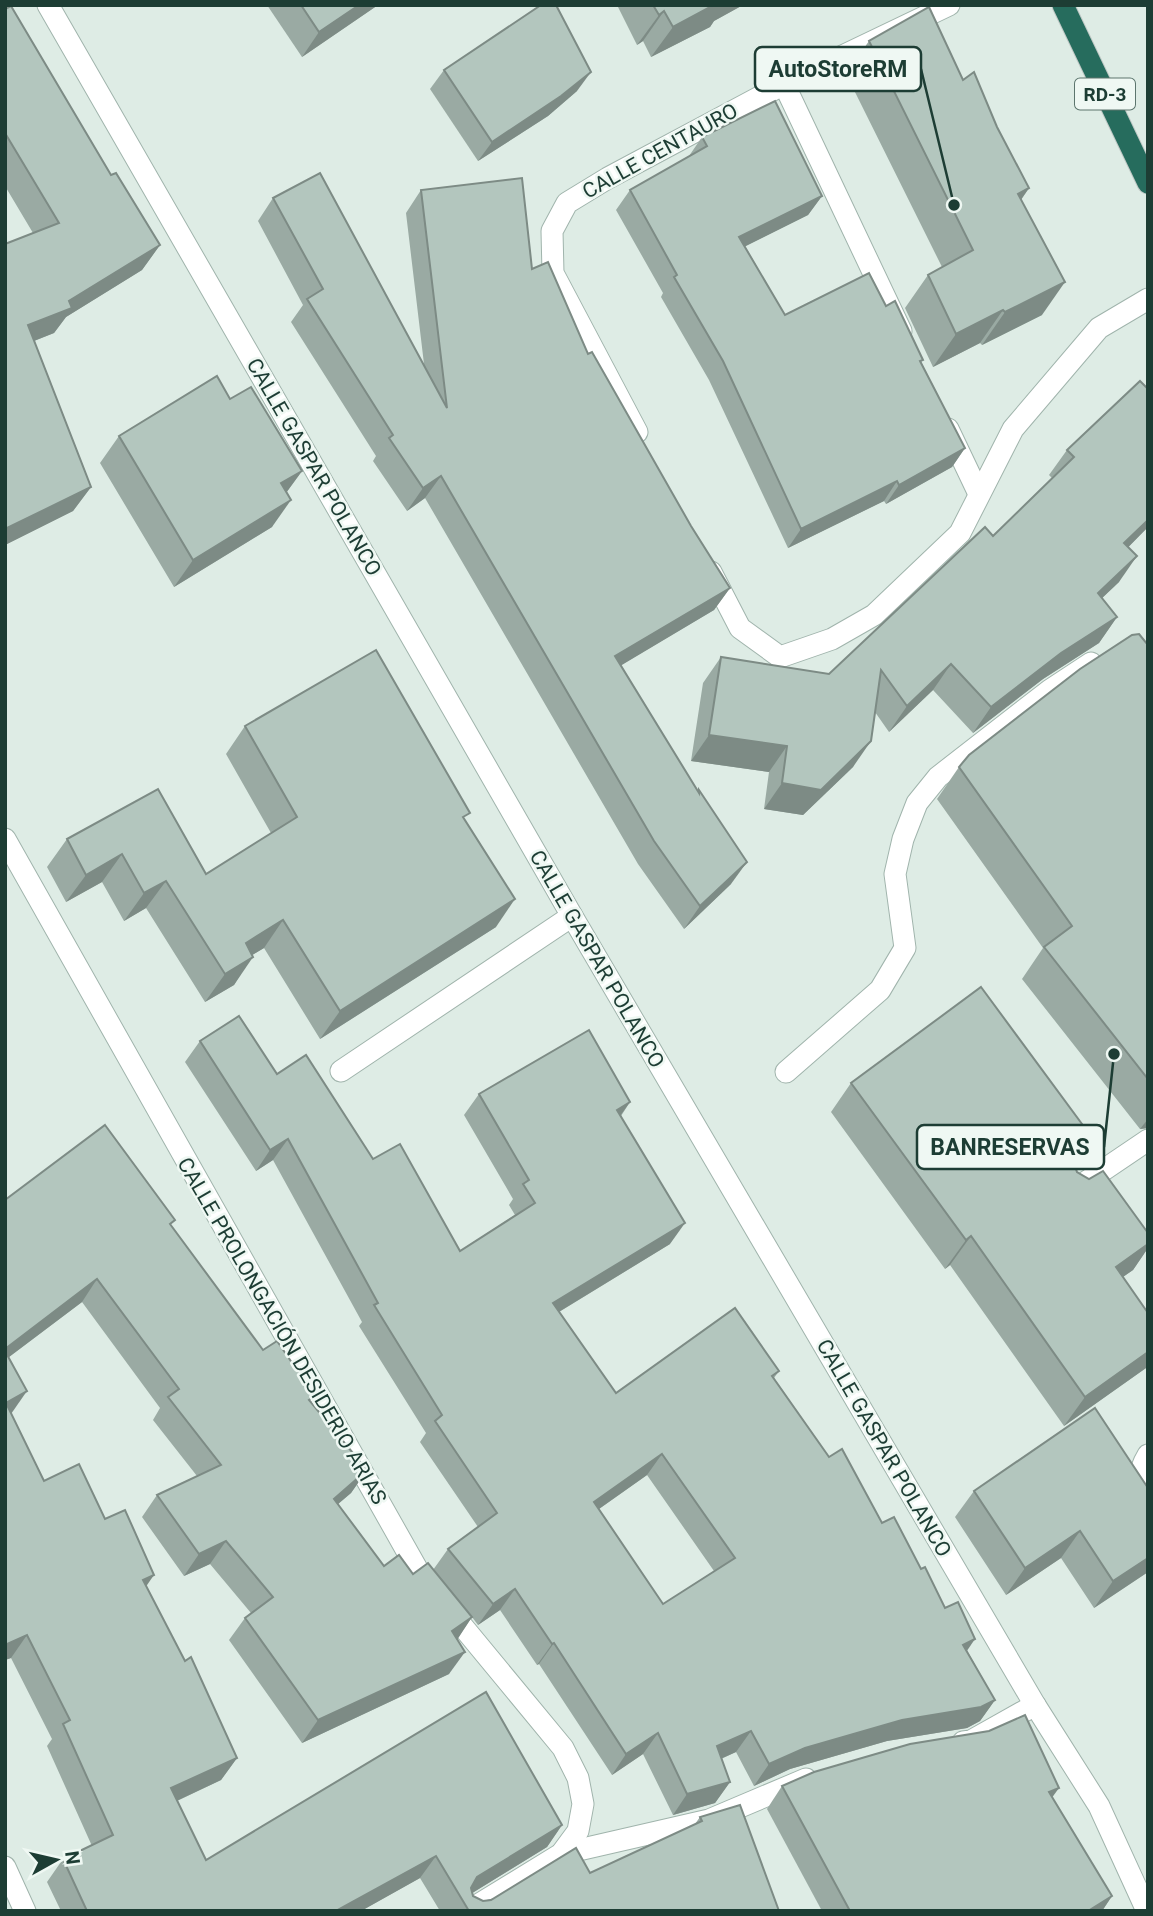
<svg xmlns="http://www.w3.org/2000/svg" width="1153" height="1916" font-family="Roboto,sans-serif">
  <rect width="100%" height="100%" fill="#deece5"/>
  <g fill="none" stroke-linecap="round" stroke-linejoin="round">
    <g stroke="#a0b4ac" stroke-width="23">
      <g id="service">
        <path d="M341 1071 572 916"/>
        <path d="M786 1072 880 990 905 948 895 874 903 839 917 803 938 777 1050 690 1091 663"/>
        <path d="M1074 1190 1148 1140"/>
        <path d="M1148 1455C1137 1473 1137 1487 1148 1505"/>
        <path d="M963 1742 971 1741 1035 1705"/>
        <path d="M561 1854 709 1820 806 1779"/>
      </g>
    </g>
    <g stroke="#a0b4ac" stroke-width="23">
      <g id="minor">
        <path d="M48 5 572 916 1035 1705 1099 1806 1147 1911"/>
        <path d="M784 84 901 331"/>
        <path d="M948 429 979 494"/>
        <path d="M637 432 553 273 552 231 567 203 608 178 784 84 949 5"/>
        <path d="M711 572 740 628 780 657 832 639 874 615 960 533 1013 429 1099 328 1148 299"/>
        <path d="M5 839 421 1576 563 1748 578 1778 583 1804 578 1831 561 1854 468 1911"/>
        <path d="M5 1867 25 1911"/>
      </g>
    </g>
    <g stroke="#c0c9c6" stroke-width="23">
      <path id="motorway" d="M1063 5 1148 183"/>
    </g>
    <use href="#service" stroke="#fff" stroke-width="21"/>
    <use href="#minor" stroke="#fff" stroke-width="21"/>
    <use href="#motorway" stroke="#266c5d" stroke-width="21"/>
  </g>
  <g fill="#9aaaa3" fill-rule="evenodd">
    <path d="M267 5H378L302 57Z"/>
    <path d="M617 5H743L714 21 710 27 651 57 643 41 637 45Z"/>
    <path d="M5 9 111 175 160 245 142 270 66 317 54 333 34 341 91 487 73 511 5 545 33 233 5 186Z"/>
    <path d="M869 41 963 80 997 127 1029 188 1021 200 1042 315 982 345 980 343 933 367 905 308 928 275 942 267 846 74Z"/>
    <path d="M444 70 577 91 548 116 478 161 430 89Z"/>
    <path d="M702 137 822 196 808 215 745 246 785 315 886 306 923 360 921 362 965 448 952 467 886 504 884 501 788 548 709 380 661 297 663 293 616 210 630 190 689 156Z"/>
    <path d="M421 190 532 269 588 354 691 526 730 588 714 610 621 665 698 792 699 790 731 884 684 929 638 864 425 498 407 511 373 461 376 456 291 322 303 305 258 221 273 198 424 364 406 213Z"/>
    <path d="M1148 389V527L1128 547 1119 582 1102 598 1117 617 1099 643 1043 679 973 733 933 690 889 732 875 712 853 767 803 815 764 809 769 772 691 761 703 683 721 657 829 674 993 536 1052 478 1049 475 1067 450Z"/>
    <path d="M230 399 302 471 286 493 272 527 174 587 100 463 119 436Z"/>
    <path d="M1148 645V1128L1140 1129 1022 979 1043 948 937 799 959 767Z"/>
    <path d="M245 726 465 820 496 927 320 1039 264 948 252 955 234 985 205 1002 146 908 124 921 102 882 66 902 47 867 67 839 206 874 271 833 226 754Z"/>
    <path d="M200 1041 277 1074 373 1159 460 1251 515 1215 509 1205 513 1199 464 1115 479 1094 630 1102 621 1116 670 1244 559 1312 616 1393 779 1371 774 1378 829 1457 882 1523 921 1569 995 1700 980 1721 967 1728 887 1741 790 1769 754 1786 736 1752 721 1759 730 1782 715 1803 673 1815 643 1754 612 1775 539 1664 537 1665 500 1610 478 1625 472 1617 457 1639 449 1674 302 1743 229 1640 245 1618 251 1613 210 1564 184 1576 142 1517 157 1495 197 1476 153 1420 160 1408 82 1302 9 1357 11 1413 44 1481 105 1519 146 1587 237 1758 221 1780 177 1801 206 1860 562 1825 547 1847 472 1893 473 1896 483 1901 590 1873 695 1824 700 1817 779 1911H440L420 1878 361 1911H61L47 1882 63 1859 92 1846 47 1746 52 1739 11 1658 5 1660V1200L171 1226 263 1350 311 1402 367 1470 351 1493 338 1504 384 1566 413 1574 433 1570 448 1549 478 1527 420 1442 426 1433 359 1326 362 1322 273 1160 256 1171 185 1062ZM647 1475 714 1571 663 1604 599 1509Z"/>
    <path d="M851 1083 1096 1143 1077 1170V1172L1148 1233V1248L1133 1270 1123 1277 1146 1368 1064 1426 950 1265 945 1269 831 1112Z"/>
    <path d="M1148 1488V1572L1094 1608 1061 1558 1006 1595 955 1517 974 1491Z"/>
    <path d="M782 1786 1052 1798 1112 1896 1102 1911H822L767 1809Z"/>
  </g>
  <g fill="#7d8b85">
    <path d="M359 5H378L302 57 319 32Z"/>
    <path d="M714 5H743L714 21 710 27 651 57 673 27Z"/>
    <path d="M664 11 643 41 637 45 659 15Z"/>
    <path d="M591 72 577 91 548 116 478 161 492 142Z"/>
    <path d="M1029 188 1006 221 1018 194Z"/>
    <path d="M822 196 808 215 726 256 739 237Z"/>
    <path d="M160 245 142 270 66 317 54 333 11 350 28 325Z"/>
    <path d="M1065 282 1042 315 982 345 1005 312Z"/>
    <path d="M1003 310 980 343 933 367 956 334Z"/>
    <path d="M965 448 952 467 886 504 899 485Z"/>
    <path d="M302 471 283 497 281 483Z"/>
    <path d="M441 476 425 498 407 511 423 488Z"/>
    <path d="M897 481 884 501 788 548 801 529Z"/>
    <path d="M91 487 73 511 5 545V529Z"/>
    <path d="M291 500 272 527 174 587 193 560Z"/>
    <path d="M1148 520V527L1107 569 1124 543Z"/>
    <path d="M1137 556 1119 582 1080 619 1098 593Z"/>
    <path d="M730 588 714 610 600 678 615 656Z"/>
    <path d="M1117 617 1099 643 1043 679 973 733 991 707 1061 653Z"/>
    <path d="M951 664 933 690 889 732 907 706Z"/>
    <path d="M709 735 787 746 769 772 691 761Z"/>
    <path d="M871 741 853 767 803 815 764 809 782 783Z"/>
    <path d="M122 854 102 882 66 902 86 875Z"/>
    <path d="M747 862 731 884 684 929 700 906Z"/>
    <path d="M166 881 146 908 124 921 144 893Z"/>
    <path d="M515 899 496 927 320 1039 340 1011Z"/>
    <path d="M283 920 264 948 226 971 246 943Z"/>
    <path d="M253 957 234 985 205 1002 225 974Z"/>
    <path d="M630 1102 615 1123 617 1110Z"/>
    <path d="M1148 1119V1128L1140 1129Z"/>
    <path d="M288 1139 273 1160 256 1171 270 1150Z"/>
    <path d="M1096 1143 1075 1173 1057 1189 1077 1159Z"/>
    <path d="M685 1223 670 1244 539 1324 553 1303Z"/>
    <path d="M971 1236 950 1265 945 1269 966 1240Z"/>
    <path d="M1148 1244V1248L1133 1270 1095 1296 1116 1267Z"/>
    <path d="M97 1279 82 1302 5 1360V1349Z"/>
    <path d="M1148 1352V1365L1146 1368 1064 1426 1085 1397Z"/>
    <path d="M27 1391 11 1414 6 1403Z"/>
    <path d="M662 1454 647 1475 579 1523 594 1502Z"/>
    <path d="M367 1470 351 1493 318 1521 334 1499Z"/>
    <path d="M1080 1531 1061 1558 1006 1595 1025 1568Z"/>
    <path d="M226 1541 210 1564 184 1576 199 1554Z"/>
    <path d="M1148 1558V1572L1094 1608 1113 1581Z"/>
    <path d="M154 1575 138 1598 143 1580Z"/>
    <path d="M515 1589 500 1610 478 1625 493 1604Z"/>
    <path d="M472 1617 457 1640 452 1631Z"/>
    <path d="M27 1635 11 1658 5 1660V1645Z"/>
    <path d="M975 1639 960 1661 963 1645Z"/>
    <path d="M554 1643 539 1664 537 1665 552 1644Z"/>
    <path d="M465 1652 449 1674 302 1743 318 1720Z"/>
    <path d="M995 1700 980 1721 967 1728 887 1741 790 1769 754 1786 769 1764 805 1748 902 1720Z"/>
    <path d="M751 1731 736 1752 702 1767 717 1746Z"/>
    <path d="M658 1733 643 1754 612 1775 626 1754Z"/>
    <path d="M237 1758 221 1780 155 1811 171 1788Z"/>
    <path d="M730 1782 715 1803 673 1815 687 1794Z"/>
    <path d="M1059 1788 1043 1810 1049 1792Z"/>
    <path d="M562 1825 547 1847 461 1900 477 1877Z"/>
    <path d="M436 1856 420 1878 361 1911H336Z"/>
    <path d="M1112 1896 1102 1911H1088Z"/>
  </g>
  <g fill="#b3c6be" stroke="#7d8b85" stroke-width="2" fill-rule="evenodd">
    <path d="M301 5H359L319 32Z"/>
    <path d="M541 5H556L591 72 561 96 492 142 444 70Z"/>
    <path d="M653 5H714L673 27 664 11 659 15Z"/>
    <path d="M11 6 111 175 116 173 160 245 69 301 72 308 28 325 91 487 5 529V244L59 223 5 133V9Z"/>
    <path d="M929 7 963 80 974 72 997 127 1029 188 1018 194 1065 282 1005 312 1003 310 956 334 928 275 973 250 869 41Z"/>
    <path d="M775 101 822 196 739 237 785 315 869 273 886 306 895 301 923 360 920 361 965 448 899 485 897 481 801 529 723 361 674 277 677 275 630 190 707 146 702 137Z"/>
    <path d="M320 173 447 408 421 190 522 178 532 269 548 262 588 354 592 352 691 526 730 588 615 656 699 793V790L747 862 700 906 654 841 441 476 423 488 389 438 393 435 307 299 323 289 273 198Z"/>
    <path d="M217 376 230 399 251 387 302 471 281 483 291 500 193 560 119 436Z"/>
    <path d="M1140 381 1148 389V520L1124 543 1137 556 1098 593 1117 617 1061 653 991 707 951 664 907 706 881 670 871 741 821 790 782 783 787 746 709 735 721 657 829 674 985 527 993 536 1074 457 1067 450Z"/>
    <path d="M1139 634 1148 645V1079L1044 947 1072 926 959 767 969 755 1080 669 1132 635Z"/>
    <path d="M376 650 470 813 463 817 515 899 340 1011 283 920 246 943 253 957 225 974 166 881 144 893 122 854 86 875 67 839 158 789 206 874 297 817 245 726Z"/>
    <path d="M981 987 1096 1143 1077 1159 1075 1166 1077 1172 1089 1179 1103 1171 1148 1233V1244L1116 1267 1148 1313V1352L1085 1397 971 1236 966 1240 851 1083Z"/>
    <path d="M239 1016 277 1074 306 1055 373 1159 400 1144 460 1251 535 1203 523 1184 529 1180 479 1094 589 1030 630 1102 617 1110 685 1223 553 1303 616 1393 735 1308 779 1371 772 1376 829 1457 842 1449 882 1523 894 1517 921 1569 925 1567 945 1608 958 1602 975 1639 963 1645 995 1700 981 1707 902 1720 805 1748 769 1764 751 1731 717 1746 730 1782 687 1794 658 1733 626 1754 554 1643 552 1644 515 1589 493 1604 448 1549 497 1513 435 1421 442 1415 374 1305 378 1303 288 1139 270 1150 200 1041ZM662 1454 735 1558 663 1604 594 1502Z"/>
    <path d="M105 1125 175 1220 170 1224 263 1350 277 1341 315 1396 309 1400 367 1470 334 1499 384 1566 399 1555 413 1574 428 1563 472 1617 452 1631 465 1652 318 1720 245 1618 273 1597 226 1541 199 1554 157 1495 221 1465 168 1397 179 1389 97 1279 5 1349V1200Z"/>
    <path d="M5 1351 27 1391 6 1403 44 1481 79 1464 105 1519 125 1510 154 1575 143 1580 185 1661 191 1657 237 1758 171 1788 206 1860 486 1692 562 1825 477 1877 471 1888 473 1896 483 1901 491 1900 576 1848 590 1873 702 1821 700 1817 740 1805 779 1911H469L436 1856 336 1911H87L63 1859 113 1835 63 1724 70 1720 27 1635 5 1645Z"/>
    <path d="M1095 1408 1148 1488V1558L1113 1581 1080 1531 1025 1568 974 1491Z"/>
    <path d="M1025 1715 1059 1788 1049 1792 1112 1896 1088 1911H850L782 1786 814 1772 910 1744 989 1731Z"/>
  </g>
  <g text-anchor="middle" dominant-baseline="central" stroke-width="5" stroke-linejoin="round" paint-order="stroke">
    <rect fill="#eff8f3" stroke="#5c756d" stroke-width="2" x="1075" y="78.5" width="60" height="31" rx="5"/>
    <g font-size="19" font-weight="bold" fill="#1d3d34">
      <text x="1105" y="94">RD-3</text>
    </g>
    <g font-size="21" fill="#1d3d34" stroke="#eff8f3">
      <text transform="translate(660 151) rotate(-29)">CALLE CENTAURO</text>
      <text transform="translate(314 467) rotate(60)">CALLE GASPAR POLANCO</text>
      <text transform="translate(597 959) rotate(60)">CALLE GASPAR POLANCO</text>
      <text transform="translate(282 1331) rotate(60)">CALLE PROLONGACIÓN DESIDERIO ARIAS</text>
      <text transform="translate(884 1448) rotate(60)">CALLE GASPAR POLANCO</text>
    </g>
  </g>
  <path fill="none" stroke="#1d3d34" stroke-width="2.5" d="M954 205L921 69M1114 1054L1104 1147"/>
  <g fill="#1d3d34" stroke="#eff8f3" stroke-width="2.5">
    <circle cx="954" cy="205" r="7"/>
    <circle cx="1114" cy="1054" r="7"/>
  </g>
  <g fill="#eff8f3" stroke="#1d3d34" stroke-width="2.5">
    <rect x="755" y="47" width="166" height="44" rx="7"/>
    <rect x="917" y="1125" width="187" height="44" rx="7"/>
  </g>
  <g font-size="23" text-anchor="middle" font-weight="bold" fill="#1d3d34">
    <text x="838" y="77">AutoStoreRM</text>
    <text x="1010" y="1155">BANRESERVAS</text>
  </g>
  <rect width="1153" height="1916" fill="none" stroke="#1d3d34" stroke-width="14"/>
  <g transform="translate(56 1860) rotate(82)" stroke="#eff8f3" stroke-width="5" paint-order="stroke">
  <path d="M0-5L12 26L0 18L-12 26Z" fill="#1d3d34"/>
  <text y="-10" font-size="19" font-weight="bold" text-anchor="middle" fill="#1d3d34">N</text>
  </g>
</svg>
